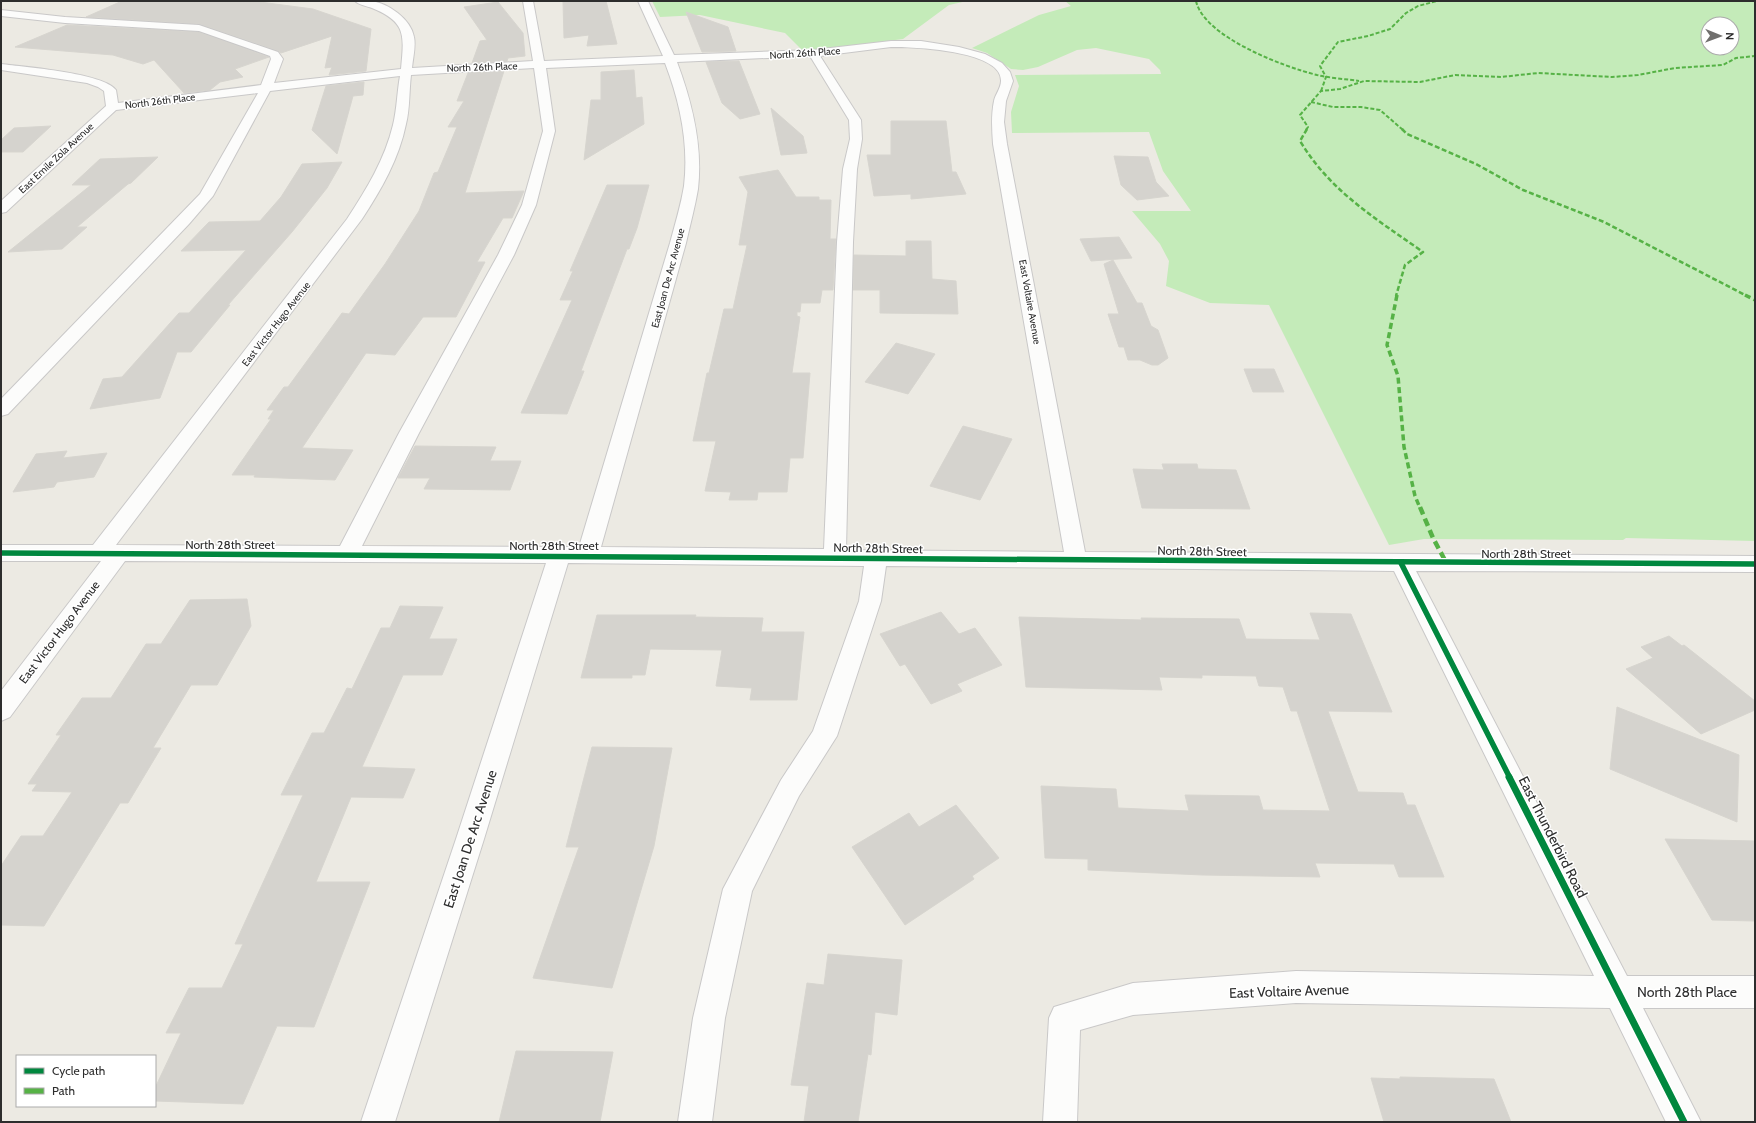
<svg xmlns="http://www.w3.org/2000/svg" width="1756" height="1123" font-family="Cabin,sans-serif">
  <rect width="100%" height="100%" fill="#eceae3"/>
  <g fill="#c4ebb9" fill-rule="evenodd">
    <path d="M652 1H967L949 5 903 39 833 48 802 50 785 33 700 15 660 17Z"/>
    <path d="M1065 1H1755V541L1626 538 1623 540 1424 539 1389 545 1269 305 1210 303 1166 286 1169 261 1160 244 1132 211H1191L1163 171 1149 132 1012 133 1011 112 1019 86 1015 75 1161 74 1160 70 1149 59 1096 48 1077 50 1038 67 1023 70 1011 69 987 53 972 48 1039 15 1071 6ZM1708 24H1732V48H1708Z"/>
  </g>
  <g fill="#d5d3ce" stroke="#d7d5cf">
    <path d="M122 1 260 2 313 9 371 29 366 71 329 75 332 67 325 68 332 36 281 53 278 51 199 24 86 17Z"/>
    <path d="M575 1H606L617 44 587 46 589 35 564 38 563 2Z"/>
    <path d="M498 2 523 33 525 56 508 58 507 61 472 63 480 41 487 40 464 7Z"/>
    <path d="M686 12 728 27 736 51 702 52Z"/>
    <path d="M67 25 199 32 269 57 235 69 243 77 220 82 210 90 184 93 154 60 143 64 113 55 15 47Z"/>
    <path d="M739 61 760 114 740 119 722 103 706 62Z"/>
    <path d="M634 70 636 98 642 97 644 124 584 160 591 100H601V72Z"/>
    <path d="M504 71 465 193 524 191 512 218H503L477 262H485L456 317H423L395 355 366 353 302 448 353 450 335 480 254 477 255 475H232L271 419H268L274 410H267L284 387H288L342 313 349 314 385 264 419 211 434 173 438 172 457 127H448L464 101H457L468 73Z"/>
    <path d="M364 82 363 95 353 96 337 154 312 130 326 86Z"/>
    <path d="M771 108 803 136 807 153 781 155Z"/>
    <path d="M891 121H946L952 172H956L966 194 911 199V194L874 196 867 155H891Z"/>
    <path d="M51 126 23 152H1V140L14 128Z"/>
    <path d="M1114 156 1148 157 1156 182 1169 196 1137 200 1121 185Z"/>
    <path d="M158 157 131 183 128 184 77 227H87L62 249 8 252 91 185H72L100 159Z"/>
    <path d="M342 162 327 188 292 232 228 305H230L191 352H177L160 398 90 409 103 379 122 377 179 313H189L246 250 181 251 209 222 260 221 281 197 302 164Z"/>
    <path d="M778 170 796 197H819V200H831L830 239H836L833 290H822L820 303H801L800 312H797V316L800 317 792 373H810L803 458H790L787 492H758L757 500H729L731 492 705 491 716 441H693L707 373H709L724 309H733L747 245H739L748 192 739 177Z"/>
    <path d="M607 185H649L637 228 629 249H627L581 371H584L567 414 521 413 572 300H560L573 271H570Z"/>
    <path d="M1119 237 1132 258 1091 261 1080 239Z"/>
    <path d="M906 241H931L932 279 956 281 958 314 880 313V290H853L854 255 906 256Z"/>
    <path d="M1113 260 1137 303H1142L1151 326 1158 330 1168 358 1158 365H1152L1140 360H1128L1124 347H1119L1108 314H1119L1104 264Z"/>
    <path d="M896 343 935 354 908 394 865 382Z"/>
    <path d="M1244 369H1274L1284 392H1253Z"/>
    <path d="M963 426 1012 439 980 500 930 486Z"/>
    <path d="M415 446 496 447 490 461H521L510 490 424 489 430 478H398Z"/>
    <path d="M67 451 63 458 107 453 94 477 57 482 54 487 13 492 36 454Z"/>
    <path d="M1162 464H1197L1198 469 1236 470 1250 509 1142 508 1133 469 1164 470Z"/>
    <path d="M247 599 251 626 217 685H191L153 748H161L128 803H120L44 926 1 925V866L21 836H43L72 792 32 791 37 784H28L61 735H56L82 698H111L146 644H161L190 600Z"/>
    <path d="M400 606 443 607 429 639H457L442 675H403L362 767 415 769 403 798 351 797 316 882H370L314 1027 277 1026 243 1104 155 1101V1088L181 1033H166L189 988H222L243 944H235L303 795H281L312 733H324L347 688 352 689 381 628H390Z"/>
    <path d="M941 612 959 634 975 628 1002 665 957 684 962 691 931 704 905 664 900 666 880 634Z"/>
    <path d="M1310 613 1351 614 1392 712 1328 711 1358 792 1403 793 1407 805H1415L1444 877H1399L1394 864 1315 863 1320 877 1203 875 1088 870V859L1045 858 1041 786 1116 789 1118 808 1189 811 1185 795 1259 796 1263 810 1330 811 1297 711H1291L1283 687 1259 686 1256 676 1202 675V678L1159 677 1162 690 1026 687 1019 617 1142 620 1141 618 1239 619 1246 639 1320 640Z"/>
    <path d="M597 615H696L695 617 763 618 761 632H804L797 700H750L752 688 716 686 722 650 650 649 645 675H632V678H581Z"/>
    <path d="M1669 636 1682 646 1684 645 1755 701V710L1701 734 1626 669 1653 658 1641 647Z"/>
    <path d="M1617 707 1739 755 1737 822 1610 769Z"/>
    <path d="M592 747 672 748 654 846 612 988 533 978 579 847H566Z"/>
    <path d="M956 805 999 858 972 876 974 879 905 925 852 847 909 813 919 827Z"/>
    <path d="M1665 839 1755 841V921L1712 920Z"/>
    <path d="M828 954 902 960 897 1015 875 1012 871 1055 868 1054 858 1122H804L809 1086 791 1085 807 983 824 985Z"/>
    <path d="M516 1051 613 1052 600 1122H499Z"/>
    <path d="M1400 1077 1494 1079 1511 1122H1384L1371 1078 1400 1079Z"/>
  </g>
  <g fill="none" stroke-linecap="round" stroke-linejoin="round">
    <g stroke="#c9c8c8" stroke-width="2">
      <path id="minor" d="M355 1C360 1 366 0 371 1 388 3 411 19 414 37 416 47 413 57 412 68L533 61 523 1H533L544 61 663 56 638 1H648L674 55 813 50 891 41H921L959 47 985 54 1002 63 1010 72 1013 81 1006 101 1004 122 1007 144 1085 552 1755 556V572L1416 571 1627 976H1755V1008H1643L1701 1122H1666L1610 1008 1296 1003 1133 1015 1080 1030 1077 1122H1043L1049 1018 1054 1007 1133 983 1296 971 1594 976 1394 571 886 566 881 601 837 736 799 796 752 891 725 1018 712 1122H678L693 1018 723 889 781 780 813 731 859 601 864 566 568 563 484 839 395 1122H361L456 839 546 563 125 561 10 717 1 721V691L101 561H1V545H93L347 219C366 190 385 159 393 125 397 109 397 92 400 76L270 91 213 196 189 224 8 414 1 416V399L200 194 258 93 116 110 6 212 1 213V201L106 106 104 91 98 87 87 83 1 70V64C24 67 104 73 116 90L118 103 261 85 271 59 270 56 199 31 65 23 1 16V10L65 17 199 25 278 52 283 59 274 83 401 69C404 36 407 22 372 8 367 6 359 5 355 1ZM891 47C912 47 1002 50 1001 81 1001 88 995 95 994 101 991 115 992 130 993 144L1064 552 846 550 853 242 857 169 862 139 861 120 820 56ZM810 56 849 120 850 139 843 169 837 242 824 549 601 547 686 243C690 225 695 207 698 189 703 145 692 102 677 62ZM665 63C680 102 689 144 684 186 681 205 675 224 670 243L579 547 362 546 419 433 514 255 536 205 555 131 546 68ZM534 68 543 131 522 205 498 255 399 433 340 546 116 545 362 219C381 190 399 159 406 124 410 108 409 91 411 75Z"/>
    </g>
    <use href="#minor" fill="#fcfcfb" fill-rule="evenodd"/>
    <g stroke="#56b246" stroke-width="2" stroke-dasharray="4 2" stroke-linecap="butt">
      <path d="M1196 1C1204 37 1284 67 1317 75 1330 78 1345 79 1359 81"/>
      <path d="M1321 91 1326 77 1320 66 1338 42 1368 36 1390 29 1406 13 1418 6 1437 1"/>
      <path d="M1311 102 1333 107H1361L1380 110 1403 130"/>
      <path d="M1306 130 1308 127 1300 115 1321 91 1340 89 1364 81 1420 82 1455 75 1501 77 1538 73 1612 77 1638 75 1675 68 1723 65 1736 58 1755 56"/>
    </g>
    <g stroke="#56b246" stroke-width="2.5" stroke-dasharray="5 2.5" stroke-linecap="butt">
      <path d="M1307 129 1300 141C1331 192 1375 218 1423 252L1405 265 1396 296"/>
      <path d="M1402 129 1407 134 1476 164 1523 190 1604 222 1747 296"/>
    </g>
    <g stroke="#56b246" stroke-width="3.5" stroke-dasharray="6 3.5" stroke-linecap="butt">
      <path d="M1397 295 1387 345 1398 376 1404 447 1415 496 1420 508"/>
      <path d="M1745 295 1755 300"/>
    </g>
    <path stroke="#56b246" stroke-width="4.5" stroke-dasharray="8 4.5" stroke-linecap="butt" d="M1420 507 1433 538 1447 564"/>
    <g stroke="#fff" stroke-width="8">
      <g id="cycleway-far1">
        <path d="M1 553C586 555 1170 562 1755 564"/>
        <path d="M1401 563 1510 778"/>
      </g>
    </g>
    <g stroke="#fff" stroke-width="10">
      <path id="cycleway" d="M1509 777 1684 1122"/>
    </g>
    <use href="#cycleway-far1" stroke="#00873e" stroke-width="5.5"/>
    <use href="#cycleway" stroke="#00873e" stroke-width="7"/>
  </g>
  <g text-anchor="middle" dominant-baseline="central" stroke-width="3" stroke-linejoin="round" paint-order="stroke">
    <g font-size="10" fill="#2d2d2d" stroke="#fff">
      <text transform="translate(805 53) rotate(-4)">North 26th Place</text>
      <text transform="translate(482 67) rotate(-2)">North 26th Place</text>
      <text transform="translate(160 101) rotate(-7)">North 26th Place</text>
      <text transform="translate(56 158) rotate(-43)">East Emile Zola Avenue</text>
      <text transform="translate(668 278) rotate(-75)">East Joan De Arc Avenue</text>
      <text transform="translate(1030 302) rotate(80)">East Voltaire Avenue</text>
      <text transform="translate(276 324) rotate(-52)">East Victor Hugo Avenue</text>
    </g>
    <g font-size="12" fill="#2d2d2d" stroke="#fff">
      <text x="230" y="544">North 28th Street</text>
      <text x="554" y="545">North 28th Street</text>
      <text transform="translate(878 548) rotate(1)">North 28th Street</text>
      <text transform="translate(1202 551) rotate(1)">North 28th Street</text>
      <text x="1526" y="553">North 28th Street</text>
      <text transform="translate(59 632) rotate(-53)">East Victor Hugo Avenue</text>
    </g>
    <g font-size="14" fill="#2d2d2d" stroke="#fff">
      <text transform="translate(1553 837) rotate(63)">East Thunderbird Road</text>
      <text transform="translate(470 839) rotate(-72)">East Joan De Arc Avenue</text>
      <text transform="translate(1289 991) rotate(-2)">East Voltaire Avenue</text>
      <text x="1687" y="992">North 28th Place</text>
    </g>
  </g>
  <rect width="1756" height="1123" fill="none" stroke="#2d2d2d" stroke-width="4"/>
  <rect x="16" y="1055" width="140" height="52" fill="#ffffff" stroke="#ababab"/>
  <rect x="24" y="1068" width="20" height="6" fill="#00873e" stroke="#ababab"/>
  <text x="52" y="1075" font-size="12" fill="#2d2d2d">Cycle path</text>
  <rect x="24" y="1088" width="20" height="6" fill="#56b246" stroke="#ababab"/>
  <text x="52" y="1095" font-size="12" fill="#2d2d2d">Path</text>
  <g transform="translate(1720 36) rotate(91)"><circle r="19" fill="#ffffff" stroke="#ababab"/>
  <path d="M0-3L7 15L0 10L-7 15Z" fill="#706f6d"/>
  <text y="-6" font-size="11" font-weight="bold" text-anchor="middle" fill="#2d2d2d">N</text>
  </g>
</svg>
